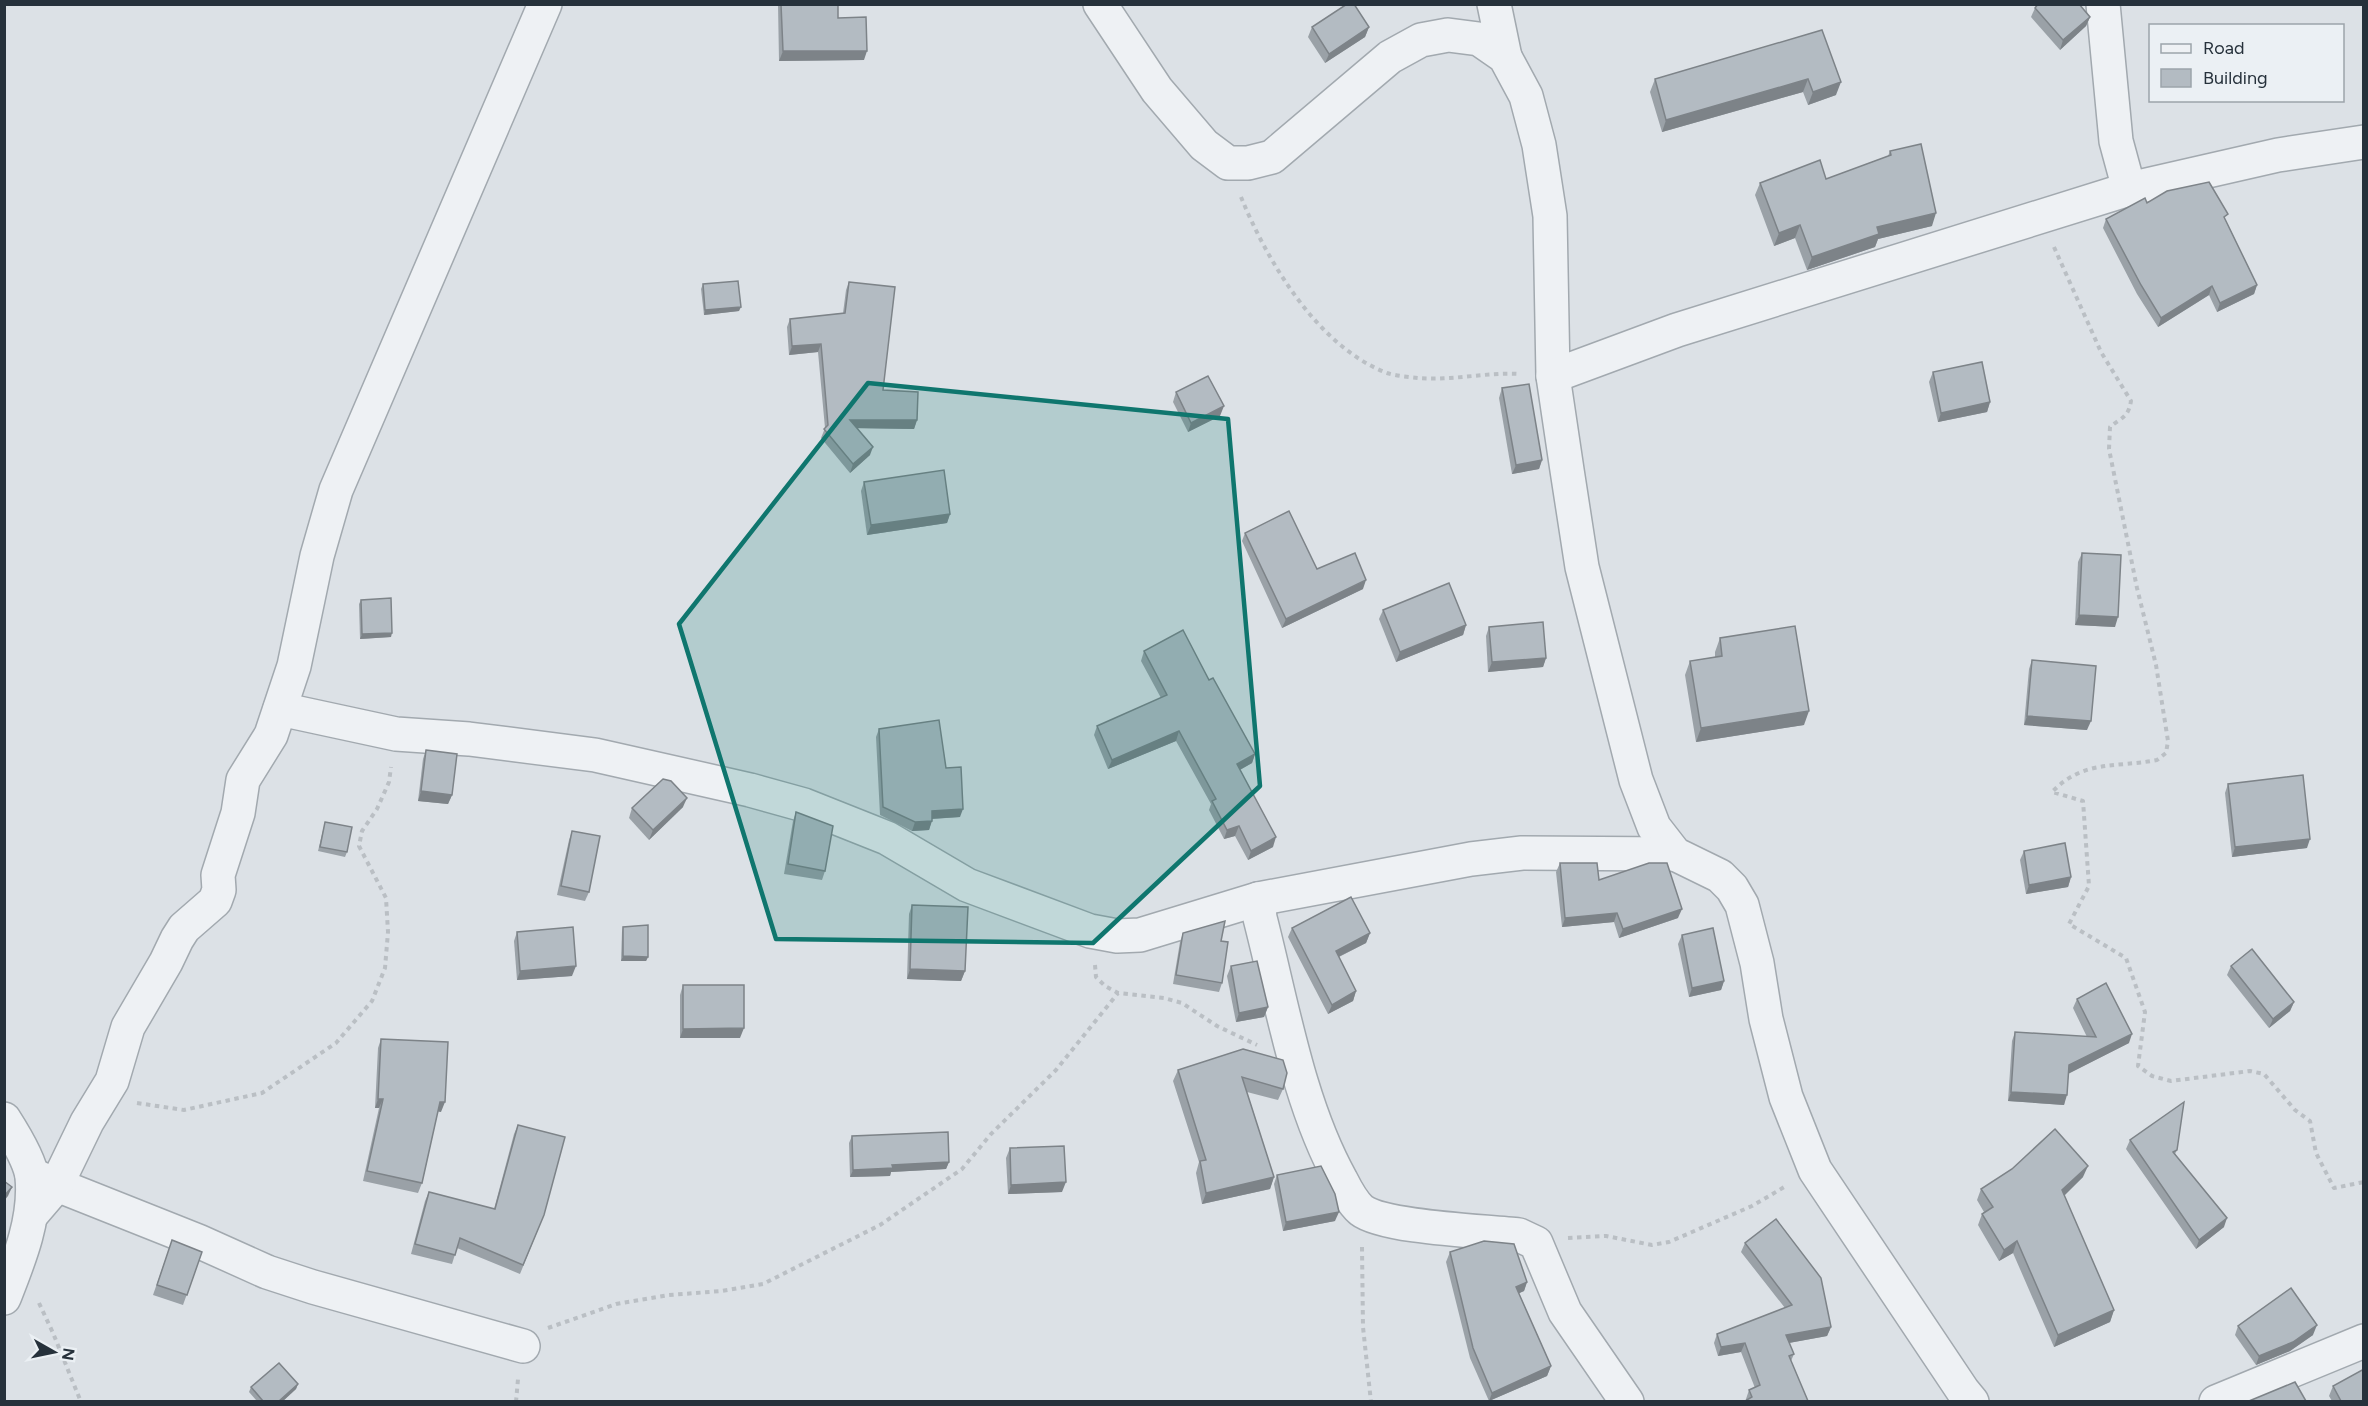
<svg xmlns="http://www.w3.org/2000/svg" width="2368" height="1406" font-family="Figtree,sans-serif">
  <rect width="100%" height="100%" fill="#dce1e6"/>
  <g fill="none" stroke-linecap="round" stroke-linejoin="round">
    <g stroke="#a2a9af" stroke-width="36">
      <g id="minor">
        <path d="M1100 4 1157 90 1204 145 1228 163H1248L1272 157 1390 57 1421 40 1448 35 1479 39 1505 57 1526 96 1539 145 1550 216 1553 376 1567 470 1582 567 1636 780 1654 827 1675 854 1720 876 1732 888 1742 905 1757 963 1766 1019 1786 1097 1815 1170 1963 1391 1972 1402"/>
        <path d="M1494 4 1505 57"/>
        <path d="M2103 4 2116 141 2129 189"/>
        <path d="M1553 376 1677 330 2129 189 2278 155 2364 142"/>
        <path d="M280 709 396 734 469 739 595 755 750 790 804 805 887 838 967 885 1090 931 1117 936 1140 935 1258 899 1471 859 1522 853 1675 854"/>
        <path d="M1258 899 1260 918C1282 1003 1298 1103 1341 1180 1346 1190 1352 1202 1361 1210 1384 1228 1486 1231 1519 1235L1536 1243 1565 1312 1627 1402"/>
        <path d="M4 1119C13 1133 30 1161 32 1177 36 1219 19 1260 4 1298"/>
        <path d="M32 1175 198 1241 267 1272 313 1287 523 1346"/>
        <path d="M32 1214 56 1186 87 1122 112 1081 128 1027 166 962 177 939 184 928 215 901 219 890 218 875 238 813 243 780 271 735 294 666 317 556 336 490 545 4"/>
        <path d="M2216 1402 2364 1341"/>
      </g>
    </g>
    <g stroke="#babfc4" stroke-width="4" stroke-dasharray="4.5 4.5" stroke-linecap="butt">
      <path d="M1241 197C1267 261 1318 347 1387 373 1396 376 1409 377 1418 378 1452 381 1486 372 1519 374"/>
      <path d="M2054 247 2101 352 2131 401C2128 418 2122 417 2110 427L2109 449 2137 588 2156 665 2168 741 2166 753 2157 760C2116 768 2084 759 2052 792L2083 801 2089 886 2069 924 2126 958 2145 1012 2138 1066 2152 1076 2171 1081 2250 1071 2264 1074 2295 1110 2310 1121 2316 1153 2334 1188 2364 1182"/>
      <path d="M1095 965 1096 977 1105 986 1118 993 1164 998 1182 1003 1217 1026 1257 1045"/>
      <path d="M137 1103 184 1110 262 1093 336 1043 372 1001 385 968 388 932 386 898 359 846 362 831 377 809 389 782 391 767"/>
      <path d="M1568 1238 1606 1236 1652 1245 1669 1242 1752 1206 1786 1186"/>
      <path d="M1362 1247 1363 1327 1371 1402"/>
      <path d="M39 1303 53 1333 81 1402"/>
      <path d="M548 1328 616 1304 669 1295 722 1291 763 1284 880 1225 962 1169 991 1134 1056 1070 1118 993"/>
      <path d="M516 1402 518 1379"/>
    </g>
    <use href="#minor" stroke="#eef1f4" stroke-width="33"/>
  </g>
  <g fill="#9aa1a7">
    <path d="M778 4H838V18L864 60 779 61Z"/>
    <path d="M2035 8 2090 17 2086 26 2060 50 2031 17Z"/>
    <path d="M1312 27H1369L1365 37 1325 63 1308 37Z"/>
    <path d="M1822 30 1836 95 1808 105 1803 92 1662 132 1650 92 1655 79Z"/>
    <path d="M1890 151 1932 226 1878 239 1875 247 1807 270 1795 238 1774 246 1755 195 1760 183 1826 179 1888 156Z"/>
    <path d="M2147 203 2226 221 2257 285 2254 294 2217 312 2209 295 2158 327 2137 294 2103 228 2106 219Z"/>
    <path d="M849 282 883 390 917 420 914 429 858 428 870 455 850 473 821 438 825 428 818 352 789 355 787 327 790 319 843 313 846 290Z"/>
    <path d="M703 284 739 311 704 315 701 289Z"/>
    <path d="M1933 372 1990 402 1987 412 1938 422 1929 382Z"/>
    <path d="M1502 388 1542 460 1539 469 1512 474 1499 398Z"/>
    <path d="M1176 392 1220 416 1188 432 1173 402Z"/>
    <path d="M864 482 950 514 947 523 867 535 861 491Z"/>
    <path d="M1245 533 1317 569 1363 589 1282 628 1242 541Z"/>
    <path d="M2082 553 2115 627 2075 625 2078 562Z"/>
    <path d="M361 600 391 637 360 639 359 604Z"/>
    <path d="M1383 610 1466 625 1463 635 1396 662 1379 619Z"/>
    <path d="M1489 627 1546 658 1543 667 1488 672 1486 636Z"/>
    <path d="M1720 638 1804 725 1696 742 1685 675 1690 661 1715 657V652Z"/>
    <path d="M1144 651 1209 680 1255 754 1252 763 1240 770 1273 847 1248 860 1235 836 1224 839 1209 810 1211 804 1176 741 1108 769 1094 735 1097 726 1161 698 1141 661Z"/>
    <path d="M2032 660 2087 730 2024 725 2029 669Z"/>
    <path d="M879 729 946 768 960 817 932 819 929 830 912 831 880 815 876 737Z"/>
    <path d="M426 750 452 795 448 804 418 801 423 759Z"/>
    <path d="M2228 784 2307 848 2232 857 2225 793Z"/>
    <path d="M683 807 649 840 629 818 632 808Z"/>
    <path d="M796 812 825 871 822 880 784 874 793 821Z"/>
    <path d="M325 822 347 852 345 857 318 851Z"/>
    <path d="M572 831 589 892 585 901 557 895 569 840Z"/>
    <path d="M2024 851 2071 877 2068 887 2026 894 2020 860Z"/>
    <path d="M1560 863 1599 880 1678 918 1619 938 1614 922 1562 927 1556 872Z"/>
    <path d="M912 905 965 971 961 981 907 979 909 914Z"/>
    <path d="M623 927 648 957 646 961H621L622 932Z"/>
    <path d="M1292 928 1370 933 1366 943 1339 957 1356 991 1353 1001 1328 1014 1288 937Z"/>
    <path d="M517 932 572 976 517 980 514 941Z"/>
    <path d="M1183 933 1221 941 1222 983 1219 992 1173 984 1180 942Z"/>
    <path d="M1682 935 1724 981 1721 990 1689 997 1678 944Z"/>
    <path d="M1231 966 1268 1007 1264 1017 1236 1022 1227 976Z"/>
    <path d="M2231 966 2294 1002 2290 1011 2269 1028 2227 975Z"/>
    <path d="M683 985 740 1038H680V995Z"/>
    <path d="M2077 999 2129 1043 2069 1073 2064 1105 2008 1101 2012 1041 2015 1032 2087 1037 2073 1008Z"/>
    <path d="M381 1039 441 1112 438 1111 422 1183 418 1193 363 1181 379 1108H375L378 1048Z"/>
    <path d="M1243 1049 1283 1089 1278 1100 1247 1092 1274 1177 1270 1189 1202 1204 1196 1173 1199 1162 1173 1081 1178 1070Z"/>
    <path d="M518 1125 540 1225 520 1274 457 1248 452 1264 411 1254 425 1201 429 1192 494 1209 514 1134Z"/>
    <path d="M852 1136 949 1162 946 1169 891 1172 890 1176 850 1177 849 1143Z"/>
    <path d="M2130 1140 2177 1150 2175 1154 2224 1227 2196 1249 2126 1149Z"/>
    <path d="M1010 1148 1062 1192 1008 1194 1006 1158Z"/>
    <path d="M1277 1175 1335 1221 1283 1231 1274 1184Z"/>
    <path d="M2083 1177 2064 1195 2114 1310 2110 1322 2054 1347 2013 1253 1999 1261 1978 1225 1982 1214 1984 1212 1977 1200 1981 1189Z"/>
    <path d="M172 1240 202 1252 183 1305 153 1295Z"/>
    <path d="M1745 1243 1831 1327 1827 1336 1789 1343 1794 1354 1791 1361 1808 1401 1746 1400V1399L1749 1390 1755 1388 1741 1352 1718 1356 1714 1343 1717 1334 1785 1308 1741 1252Z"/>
    <path d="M1450 1252 1527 1282 1524 1291 1519 1293 1551 1366 1547 1376 1489 1401 1470 1358 1446 1262Z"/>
    <path d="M2238 1326 2313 1335 2290 1351 2256 1365 2235 1335Z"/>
    <path d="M298 1384 296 1389 283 1401H257L249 1392 251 1387Z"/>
    <path d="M2333 1386 2364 1401H2332L2329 1396Z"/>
  </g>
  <g fill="#7d8388">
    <path d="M2090 17 2086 26 2060 50 2063 40Z"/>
    <path d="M1369 27 1365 37 1325 63 1329 54Z"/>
    <path d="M783 51H867L864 60 779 61Z"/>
    <path d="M1808 79 1803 92 1662 132 1666 120Z"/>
    <path d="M1841 82 1836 95 1808 105 1813 92Z"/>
    <path d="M1936 213 1932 226 1878 239 1875 247 1807 270 1812 257 1877 227Z"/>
    <path d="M1800 225 1795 238 1774 246 1779 233Z"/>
    <path d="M2257 285 2254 294 2217 312 2220 303Z"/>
    <path d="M2212 286 2209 295 2158 327 2161 318Z"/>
    <path d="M741 307 739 311 704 315 705 310Z"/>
    <path d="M821 344 818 352 789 355 792 346Z"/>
    <path d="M1990 402 1987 412 1938 422 1941 413Z"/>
    <path d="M1224 406 1220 416 1188 432 1191 423Z"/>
    <path d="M850 420H917L914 429 847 428Z"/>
    <path d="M873 447 870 455 850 473 853 464Z"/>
    <path d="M1542 460 1539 469 1512 474 1516 465Z"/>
    <path d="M950 514 947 523 867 535 871 525Z"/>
    <path d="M1366 580 1363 589 1282 628 1286 619Z"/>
    <path d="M2079 615 2118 617 2115 627 2075 625Z"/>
    <path d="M1466 625 1463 635 1396 662 1400 652Z"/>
    <path d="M392 633 391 637 360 639 362 634Z"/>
    <path d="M1546 658 1543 667 1488 672 1492 662Z"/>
    <path d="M1809 711 1804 725 1696 742 1701 728Z"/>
    <path d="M2027 716 2091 721 2087 730 2024 725Z"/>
    <path d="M1179 731 1176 741 1108 769 1112 760Z"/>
    <path d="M1255 754 1252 763 1234 773 1237 764Z"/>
    <path d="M421 791 452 795 448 804 418 801Z"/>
    <path d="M687 798 683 807 649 840 653 830Z"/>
    <path d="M963 809 960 817 929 819 932 811Z"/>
    <path d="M932 821 929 830 912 831 915 822Z"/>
    <path d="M1239 826 1235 836 1224 839 1227 830Z"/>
    <path d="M1276 837 1273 847 1248 860 1251 851Z"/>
    <path d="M2310 839 2307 848 2232 857 2235 847Z"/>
    <path d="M2071 877 2068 887 2026 894 2029 885Z"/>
    <path d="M1682 909 1678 918 1619 938 1623 929Z"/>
    <path d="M1617 913 1614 922 1562 927 1565 918Z"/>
    <path d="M1370 933 1366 943 1332 960 1336 951Z"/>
    <path d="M623 956 648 957 646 961H621Z"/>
    <path d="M576 966 572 976 517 980 520 971Z"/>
    <path d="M910 969 965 971 961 981 907 979Z"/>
    <path d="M1724 981 1721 990 1689 997 1692 988Z"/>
    <path d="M1356 991 1353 1001 1328 1014 1332 1005Z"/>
    <path d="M2294 1002 2290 1011 2269 1028 2273 1019Z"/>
    <path d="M1268 1007 1264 1017 1236 1022 1239 1013Z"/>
    <path d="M744 1028 740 1038H680L683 1029Z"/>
    <path d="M2132 1034 2129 1043 2066 1075 2069 1065Z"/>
    <path d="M2011 1092 2067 1095 2064 1105 2008 1101Z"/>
    <path d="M378 1099H383L379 1108H375Z"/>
    <path d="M440 1102H445L441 1112 436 1111Z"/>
    <path d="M949 1162 946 1169 891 1172 890 1176 850 1177 853 1170 892 1165Z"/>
    <path d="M2088 1166 2083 1177 2058 1202 2062 1190Z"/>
    <path d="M1274 1177 1270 1189 1202 1204 1206 1193Z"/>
    <path d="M1066 1182 1062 1192 1008 1194 1011 1185Z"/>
    <path d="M12 1187 8 1196 4 1201V1196Z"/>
    <path d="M1339 1212 1335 1221 1283 1231 1286 1222Z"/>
    <path d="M2227 1218 2224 1227 2196 1249 2199 1240Z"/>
    <path d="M2017 1241 2013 1253 1999 1261 2004 1250Z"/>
    <path d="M1527 1282 1524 1291 1513 1296 1516 1287Z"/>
    <path d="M2114 1310 2110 1322 2054 1347 2058 1335Z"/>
    <path d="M2317 1325 2313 1335 2290 1351 2256 1365 2259 1356Z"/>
    <path d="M1831 1327 1827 1336 1783 1344 1786 1335Z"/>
    <path d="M1745 1343 1741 1352 1718 1356 1721 1347Z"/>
    <path d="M1551 1366 1547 1376 1489 1401 1492 1393Z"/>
    <path d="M298 1384 296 1389 283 1401H279Z"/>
  </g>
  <g fill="#b3bbc2" stroke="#7d8388" stroke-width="1.5">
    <path d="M781 4H838V18L866 17 867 51H783Z"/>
    <path d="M1347 4H1354L1369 27 1329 54 1312 27Z"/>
    <path d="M2038 4H2079L2090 17 2063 40 2035 8Z"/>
    <path d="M1822 30 1841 82 1813 92 1808 79 1666 120 1655 79Z"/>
    <path d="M1921 144 1936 213 1877 227 1879 234 1812 257 1800 225 1779 233 1760 183 1820 160 1826 179 1891 155 1890 151Z"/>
    <path d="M2209 182 2228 214 2224 217 2257 285 2220 303 2212 286 2161 318 2141 285 2106 219 2145 198 2147 203 2167 191Z"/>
    <path d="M738 281 741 307 705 310 703 284Z"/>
    <path d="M849 282 895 287 883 390 918 392 917 420H850L873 447 853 464 824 429 828 425 821 344 792 346 790 319 845 313Z"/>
    <path d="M1982 362 1990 402 1941 413 1933 372Z"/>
    <path d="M1208 376 1224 406 1191 423 1176 392Z"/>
    <path d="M1529 384 1542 460 1516 465 1502 388Z"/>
    <path d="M944 470 950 514 871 525 864 482Z"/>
    <path d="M1289 511 1317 569 1355 553 1366 580 1286 619 1245 533Z"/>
    <path d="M2082 553 2121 555 2118 617 2079 615Z"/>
    <path d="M1449 583 1466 625 1400 652 1383 610Z"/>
    <path d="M391 598 392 633 362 634 361 600Z"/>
    <path d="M1543 622 1546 658 1492 662 1489 627Z"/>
    <path d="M1795 626 1809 711 1701 728 1690 661 1722 656 1720 638Z"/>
    <path d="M1183 630 1209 680 1213 678 1255 754 1237 764 1276 837 1251 851 1239 826 1227 830 1212 801 1216 799 1179 731 1112 760 1097 726 1167 695 1144 651Z"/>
    <path d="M2032 660 2096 666 2091 721 2027 716Z"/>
    <path d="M939 720 946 768 961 767 963 809 932 811V821L915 822 883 807 879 729Z"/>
    <path d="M426 750 457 754 452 795 421 791Z"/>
    <path d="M2303 775 2310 839 2235 847 2228 784Z"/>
    <path d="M663 779 671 781 687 798 653 830 632 808Z"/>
    <path d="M796 812 833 826 825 871 788 864Z"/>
    <path d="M325 822 352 827 347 852 320 847Z"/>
    <path d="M572 831 600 836 589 892 561 886Z"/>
    <path d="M2065 843 2071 877 2029 885 2024 851Z"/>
    <path d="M1560 863H1597L1599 880 1649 863H1667L1682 909 1623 929 1617 913 1565 918Z"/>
    <path d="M1351 897 1370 933 1336 951 1356 991 1332 1005 1292 928Z"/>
    <path d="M912 905 968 907 965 971 910 969Z"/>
    <path d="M1225 921 1221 941 1228 942 1222 983 1176 975 1183 933Z"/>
    <path d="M648 925V957L623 956V927Z"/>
    <path d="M573 927 576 966 520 971 517 932Z"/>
    <path d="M1713 928 1724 981 1692 988 1682 935Z"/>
    <path d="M2252 949 2294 1002 2273 1019 2231 966Z"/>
    <path d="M1257 961 1268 1007 1239 1013 1231 966Z"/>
    <path d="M2106 983 2132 1034 2069 1065 2067 1095 2011 1092 2015 1032 2096 1037 2077 999Z"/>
    <path d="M683 985H744V1028L683 1029Z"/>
    <path d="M381 1039 448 1042 445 1102H440L422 1183 367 1171 383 1099H378Z"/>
    <path d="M1243 1049 1283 1060 1287 1073 1283 1089 1242 1077 1274 1177 1206 1193 1200 1161 1206 1160 1178 1070Z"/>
    <path d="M2184 1102 2177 1150 2173 1152 2227 1218 2199 1240 2130 1140Z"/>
    <path d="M518 1125 565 1137 544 1215 523 1265 460 1238 455 1255 415 1244 429 1192 495 1209Z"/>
    <path d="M2055 1129 2088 1166 2062 1190 2114 1310 2058 1335 2017 1241 2004 1250 1982 1214 1993 1207 1981 1189 2012 1169Z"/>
    <path d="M948 1132 949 1162 892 1165 893 1168 853 1170 852 1136Z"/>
    <path d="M1064 1146 1066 1182 1011 1185 1010 1148Z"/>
    <path d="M1321 1166 1335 1194 1339 1212 1286 1222 1277 1175Z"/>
    <path d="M4 1181 12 1187 4 1196Z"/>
    <path d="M1776 1219 1821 1278 1831 1327 1786 1335 1794 1354 1789 1356 1808 1401H1745L1752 1397 1749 1390 1760 1385 1745 1343 1721 1347 1717 1334 1792 1305 1745 1243Z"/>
    <path d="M172 1240 202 1252 187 1295 157 1285Z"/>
    <path d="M1484 1241 1514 1244 1527 1282 1516 1287 1551 1366 1492 1393 1473 1348 1450 1252Z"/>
    <path d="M2291 1288 2317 1325 2293 1342 2259 1356 2238 1326Z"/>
    <path d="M279 1363 298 1384 279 1401H263L251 1387Z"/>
    <path d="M2364 1369V1401H2341L2333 1386Z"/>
    <path d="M2295 1382 2306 1401H2249Z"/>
  </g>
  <path fill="#0f766e" fill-opacity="0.2" stroke="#0f766e" stroke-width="4.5" stroke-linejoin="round" d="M868 383 1228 419 1260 786 1093 943 776 939 679 624Z"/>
  <rect width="2368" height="1406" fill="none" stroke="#26313b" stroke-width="12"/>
  <rect x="2149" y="24" width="195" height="78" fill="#ebf0f4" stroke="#9ca4aa" stroke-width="1.5"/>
  <rect x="2161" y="44" width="30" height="9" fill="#eef1f4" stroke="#9ca4aa" stroke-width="1.5"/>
  <text x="2203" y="54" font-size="18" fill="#26313b">Road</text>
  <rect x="2161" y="69" width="30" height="18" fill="#b3bbc2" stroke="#9ca4aa" stroke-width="1.5"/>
  <text x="2203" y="84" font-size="18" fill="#26313b">Building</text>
  <g transform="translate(54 1352) rotate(99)" stroke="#ebf0f4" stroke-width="4.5" paint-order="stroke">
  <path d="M0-4.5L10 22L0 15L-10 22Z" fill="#26313b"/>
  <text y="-9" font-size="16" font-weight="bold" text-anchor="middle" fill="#26313b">N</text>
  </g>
</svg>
